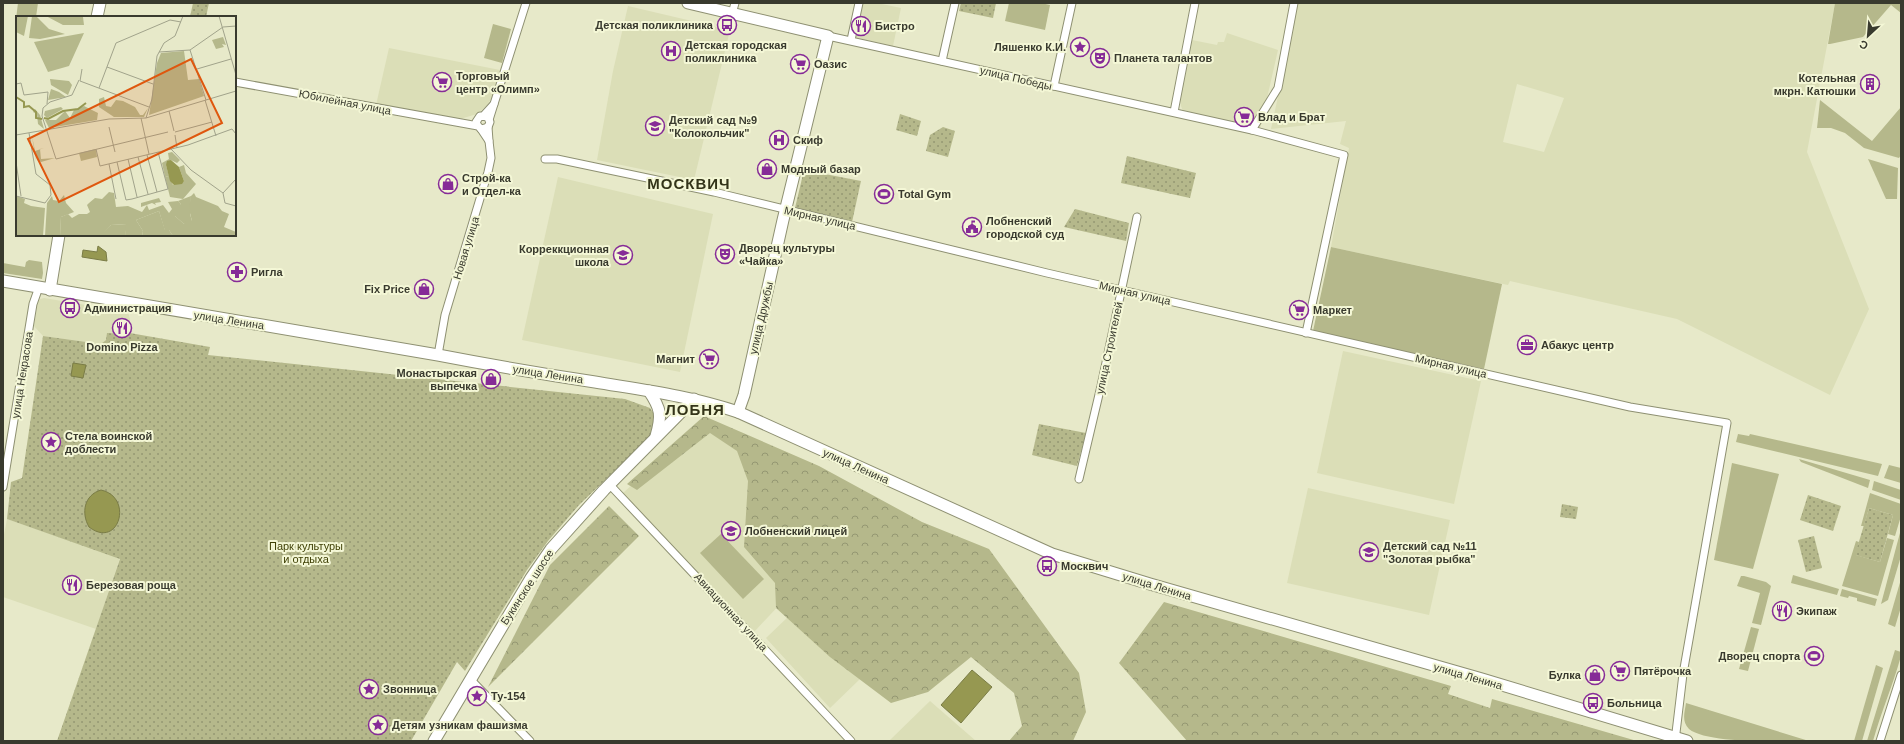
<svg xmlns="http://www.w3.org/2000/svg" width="1904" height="744" font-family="Helvetica,sans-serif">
  <defs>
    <pattern id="forest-crowns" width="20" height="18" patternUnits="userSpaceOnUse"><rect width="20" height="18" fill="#b5b88b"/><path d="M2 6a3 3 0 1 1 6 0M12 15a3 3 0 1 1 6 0" fill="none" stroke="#949772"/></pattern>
    <pattern id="park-dots" width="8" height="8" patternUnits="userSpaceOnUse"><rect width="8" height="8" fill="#b5b88b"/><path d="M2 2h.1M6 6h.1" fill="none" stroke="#949772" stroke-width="1.8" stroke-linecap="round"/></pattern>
  </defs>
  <rect width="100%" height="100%" fill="#e7e9c9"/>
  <g fill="#dbdeb7" fill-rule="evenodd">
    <path d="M860 3H877L901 8 893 46 853 37Z"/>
    <path d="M1298 3H1835L1807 152 1869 309 1830 395 1677 319 1510 281 1508 285 1331 247 1349 148 1340 144 1346 121 1271 129ZM1517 84 1564 98 1544 152 1503 142Z"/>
    <path d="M628 6 730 30 694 180 597 160 613 71Z"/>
    <path d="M1227 33 1278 50 1260 129 1183 111 1181 106 1180 99 1192 40 1217 45 1218 42H1224Z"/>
    <path d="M389 48 500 70 492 98 487 105 477 114 460 119 446 118 376 105Z"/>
    <path d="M558 177 713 214 680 372 522 340Z"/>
    <path d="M44 298 128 312 130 319 128 332H124V334L106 340 101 344 43 336 34 326 38 301 40 299Z"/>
    <path d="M1343 351 1481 381 1454 504 1317 473Z"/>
    <path d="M693 430 732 435 815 479 784 600 754 632 623 493Z"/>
    <path d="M1308 488 1450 520 1429 615 1287 583Z"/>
    <path d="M7 519 120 558 96 629 3 597V540Z"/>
    <path d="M789 616 860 679 830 708 766 638Z"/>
    <path d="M930 701 976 741H889Z"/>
  </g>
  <g fill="#b5b88b">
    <path d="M18 3H38L36 17H17V27H15Z"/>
    <path d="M1009 3H1041L1050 5 1045 30 1005 21Z"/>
    <path d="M1835 3H1901V13L1891 5 1863 37 1830 44H1828Z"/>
    <path d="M493 24 511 29 502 63 484 58Z"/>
    <path d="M1820 100 1872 141 1901 107V155L1899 158 1864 148 1845 133 1831 128H1817Z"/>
    <path d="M1868 159 1898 168 1897 199H1886Z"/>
    <path d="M1331 247 1502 284 1484 369 1313 331Z"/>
    <path d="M29 260 42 262 43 273 42 279 3 273V263L25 267 26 262Z"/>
    <path d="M1738 434 1749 436 1750 434 1882 464 1878 476 1736 442Z"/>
    <path d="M1799 459 1870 480 1868 488 1801 462Z"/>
    <path d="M1732 463 1779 474 1753 569 1714 560Z"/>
    <path d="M1889 465 1901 468V483L1884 478Z"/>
    <path d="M1874 481 1901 490V500L1872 490Z"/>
    <path d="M1870 493 1901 504V516L1895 536 1888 534 1893 515 1869 508 1864 526H1861Z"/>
    <path d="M1901 529V556L1888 600 1881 604Z"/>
    <path d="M721 534 764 579 743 599 700 553Z"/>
    <path d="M1887 538 1894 540 1878 596 1842 586 1856 541 1859 542 1856 555 1880 562Z"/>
    <path d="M1793 575 1839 589 1837 595 1791 583Z"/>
    <path d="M1741 576H1744L1766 582 1771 586 1761 625 1752 623 1760 593 1737 586Z"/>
    <path d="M1901 579V607L1895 627 1888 624Z"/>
    <path d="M1842 589 1877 599 1875 606 1857 601V598L1849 596 1848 598 1840 596Z"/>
    <path d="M1751 627 1759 629 1748 671 1739 669Z"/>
    <path d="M1895 650 1901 652V656C1893 685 1881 712 1873 741H1867Z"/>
    <path d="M1876 665 1883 668 1862 741H1854Z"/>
    <path d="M1686 703 1809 741C1782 741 1707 744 1689 729 1681 721 1685 711 1686 703Z"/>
  </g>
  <g fill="url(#forest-crowns)">
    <path d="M704 416 819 466 922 522 989 549 1079 673 1086 712 1073 741H1009L1022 726 1014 693 971 657 928 692 891 703 830 657 776 608 775 583 744 547 748 481 737 451 710 433 637 490 627 484Z"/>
    <path d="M609 506 639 536 488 687 550 565Z"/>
    <path d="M1164 602 1451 686 1448 694 1490 708 1492 699 1637 741H1187L1119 663Z"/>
  </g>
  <g fill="url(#park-dots)">
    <path d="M193 3H209L206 17H190Z"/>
    <path d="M961 3H996L993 18 959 11Z"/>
    <path d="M900 114 921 121 917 136 896 130Z"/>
    <path d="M943 127 955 131 948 157 926 151 930 135Z"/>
    <path d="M1127 156 1196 173 1190 198 1121 183Z"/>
    <path d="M804 170 861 181 852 222 795 208Z"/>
    <path d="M1075 209 1129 223 1126 241 1064 227Z"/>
    <path d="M124 332 210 347 208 355 625 399 650 408 655 415 653 434 579 505 548 541 527 570 465 671 457 662 411 741H57L120 559 7 519 11 482 22 478 43 336 101 344 106 340 107 333 124 334Z"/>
    <path d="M1039 424 1086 433 1077 466 1032 455Z"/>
    <path d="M1808 495 1841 506 1833 531 1800 520Z"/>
    <path d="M1562 504 1578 507 1576 519 1560 517Z"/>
    <path d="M1869 508 1893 515 1880 562 1855 555Z"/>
    <path d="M1814 536 1822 568 1806 572 1798 540Z"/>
  </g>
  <g fill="#969851" stroke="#7a7c46">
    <path d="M98 246 106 252 107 261 82 257 83 250 97 252Z"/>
    <path d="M73 363 86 365 83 378 71 376Z"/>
    <path d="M101 490C134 497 119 550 89 527 81 513 84 495 101 490Z"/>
    <path d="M972 670 992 687 961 723 941 705Z"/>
  </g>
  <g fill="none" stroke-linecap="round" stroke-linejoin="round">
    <g stroke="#8e9072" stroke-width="9">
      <g id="street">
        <path d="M732 14 735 3"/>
        <path d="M828 36 1252 130 1344 155 1306 333"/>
        <path d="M851 40 859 3"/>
        <path d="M942 61 955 3"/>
        <path d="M235 82 478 126 481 129 488 127 490 122 488 117 480 116 476 122 478 126"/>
        <path d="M1054 86 1072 3"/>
        <path d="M494 104 526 3"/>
        <path d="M1174 112 1195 3"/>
        <path d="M483 116 494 104 489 120"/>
        <path d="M481 129 489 141 488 127"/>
        <path d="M1252 130 1278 88 1294 3"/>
        <path d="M545 159H557L714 192 1047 273 1630 407 1727 423 1683 674 1675 741"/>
        <path d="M438 355 445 315 488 172 491 158 489 141"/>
        <path d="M1079 479 1101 386 1137 217"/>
        <path d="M610 485 851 741"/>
        <path d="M3 487 33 304 39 287"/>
        <path d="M470 679 530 741"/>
        <path d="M1880 741 1901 675"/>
      </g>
    </g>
    <g stroke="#8e9072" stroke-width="13">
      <g id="secondary">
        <path d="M688 3 828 36 783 220 744 395 738 412"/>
        <path d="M97 17 100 3"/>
        <path d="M3 281 438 355C490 365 542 374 595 382 643 390 691 396 738 412L1052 554 1150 584 1482 679 1687 741"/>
        <path d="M50 290 59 235"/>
        <path d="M649 391C661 409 662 415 656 436"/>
        <path d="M434 741 531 578 551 549 604 490 694 399"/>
      </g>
    </g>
    <use href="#street" stroke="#fff" stroke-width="7"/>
    <use href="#secondary" stroke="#fff" stroke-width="11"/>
  </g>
  <defs>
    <g id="bus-ring" transform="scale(1)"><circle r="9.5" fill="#f4f7d6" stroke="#862b97" stroke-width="1.5"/><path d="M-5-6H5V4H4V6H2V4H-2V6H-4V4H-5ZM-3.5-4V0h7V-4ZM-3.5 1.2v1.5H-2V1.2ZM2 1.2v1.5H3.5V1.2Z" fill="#862b97"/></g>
    <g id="restaurant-ring" transform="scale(1)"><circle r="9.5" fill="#f4f7d6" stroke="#862b97" stroke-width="1.5"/><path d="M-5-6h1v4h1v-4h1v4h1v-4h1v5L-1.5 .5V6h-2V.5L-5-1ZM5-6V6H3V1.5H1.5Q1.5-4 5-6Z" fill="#862b97"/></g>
    <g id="sight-ring" transform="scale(1)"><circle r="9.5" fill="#f4f7d6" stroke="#862b97" stroke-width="1.5"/><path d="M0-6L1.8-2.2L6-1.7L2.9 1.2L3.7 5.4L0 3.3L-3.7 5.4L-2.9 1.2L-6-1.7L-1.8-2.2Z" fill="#862b97"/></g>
    <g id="hospital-ring" transform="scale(1)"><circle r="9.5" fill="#f4f7d6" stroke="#862b97" stroke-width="1.5"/><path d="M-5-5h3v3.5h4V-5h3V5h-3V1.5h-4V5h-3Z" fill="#862b97"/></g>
    <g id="theatre-ring" transform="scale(1)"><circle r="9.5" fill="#f4f7d6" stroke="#862b97" stroke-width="1.5"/><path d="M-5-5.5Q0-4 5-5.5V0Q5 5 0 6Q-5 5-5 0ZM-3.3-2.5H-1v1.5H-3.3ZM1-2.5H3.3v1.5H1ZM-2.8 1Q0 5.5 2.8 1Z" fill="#862b97"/></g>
    <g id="supermarket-ring" transform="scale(1)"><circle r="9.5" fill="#f4f7d6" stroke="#862b97" stroke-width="1.5"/><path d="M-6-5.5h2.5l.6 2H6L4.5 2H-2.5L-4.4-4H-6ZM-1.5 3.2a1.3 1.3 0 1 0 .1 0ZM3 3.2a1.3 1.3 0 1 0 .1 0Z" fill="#862b97"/></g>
    <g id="building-ring" transform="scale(1)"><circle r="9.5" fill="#f4f7d6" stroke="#862b97" stroke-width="1.5"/><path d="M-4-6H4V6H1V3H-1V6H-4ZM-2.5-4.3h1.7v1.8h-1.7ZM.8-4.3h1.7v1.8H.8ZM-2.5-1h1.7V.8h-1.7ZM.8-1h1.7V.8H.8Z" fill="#862b97"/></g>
    <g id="school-ring" transform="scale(1)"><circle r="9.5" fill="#f4f7d6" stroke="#862b97" stroke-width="1.5"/><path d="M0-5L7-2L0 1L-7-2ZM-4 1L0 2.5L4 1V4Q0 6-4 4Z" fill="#862b97"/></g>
    <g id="shop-ring" transform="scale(1)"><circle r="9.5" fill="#f4f7d6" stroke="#862b97" stroke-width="1.5"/><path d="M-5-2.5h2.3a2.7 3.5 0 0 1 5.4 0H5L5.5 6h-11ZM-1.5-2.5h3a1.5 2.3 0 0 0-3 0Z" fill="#862b97"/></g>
    <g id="stadium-ring" transform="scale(1)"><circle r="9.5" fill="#f4f7d6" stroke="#862b97" stroke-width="1.5"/><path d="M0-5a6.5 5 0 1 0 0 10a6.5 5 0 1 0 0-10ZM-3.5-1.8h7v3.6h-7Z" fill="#862b97"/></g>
    <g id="civic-ring" transform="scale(1)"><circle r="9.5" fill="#f4f7d6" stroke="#862b97" stroke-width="1.5"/><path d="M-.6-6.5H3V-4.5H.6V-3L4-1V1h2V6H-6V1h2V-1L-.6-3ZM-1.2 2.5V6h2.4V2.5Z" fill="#862b97"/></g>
    <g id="pharmacy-ring" transform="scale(1)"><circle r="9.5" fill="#f4f7d6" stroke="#862b97" stroke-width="1.5"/><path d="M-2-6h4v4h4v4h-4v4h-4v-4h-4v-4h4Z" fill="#862b97"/></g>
    <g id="office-ring" transform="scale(1)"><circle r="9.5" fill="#f4f7d6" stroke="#862b97" stroke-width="1.5"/><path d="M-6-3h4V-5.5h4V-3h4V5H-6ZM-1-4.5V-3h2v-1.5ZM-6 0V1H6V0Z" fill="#862b97"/></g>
  </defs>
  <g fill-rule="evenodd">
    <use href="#bus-ring" x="727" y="25"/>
    <use href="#restaurant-ring" x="861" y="26"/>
    <use href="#sight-ring" x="1080" y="47"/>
    <use href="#hospital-ring" x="671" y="51"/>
    <use href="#theatre-ring" x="1100" y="58"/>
    <use href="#supermarket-ring" x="800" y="64"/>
    <use href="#supermarket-ring" x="442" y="82"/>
    <use href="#building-ring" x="1870" y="84"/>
    <use href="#supermarket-ring" x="1244" y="117"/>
    <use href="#school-ring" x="655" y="126"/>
    <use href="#hospital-ring" x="779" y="140"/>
    <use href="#shop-ring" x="767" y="169"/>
    <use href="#shop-ring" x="448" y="184"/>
    <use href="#stadium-ring" x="884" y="194"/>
    <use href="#civic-ring" x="972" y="227"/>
    <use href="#theatre-ring" x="725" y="254"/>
    <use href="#school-ring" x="623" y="255"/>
    <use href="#pharmacy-ring" x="237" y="272"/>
    <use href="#shop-ring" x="424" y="289"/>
    <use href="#bus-ring" x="70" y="308"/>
    <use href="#supermarket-ring" x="1299" y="310"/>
    <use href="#restaurant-ring" x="122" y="328"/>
    <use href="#office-ring" x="1527" y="345"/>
    <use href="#supermarket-ring" x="709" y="359"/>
    <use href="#shop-ring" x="491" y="379"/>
    <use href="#sight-ring" x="51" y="442"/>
    <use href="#school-ring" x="731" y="531"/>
    <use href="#school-ring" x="1369" y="552"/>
    <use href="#bus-ring" x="1047" y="566"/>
    <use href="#restaurant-ring" x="72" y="585"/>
    <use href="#restaurant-ring" x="1782" y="611"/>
    <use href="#stadium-ring" x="1814" y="656"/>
    <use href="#supermarket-ring" x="1620" y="671"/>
    <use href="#shop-ring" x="1595" y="675"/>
    <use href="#sight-ring" x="369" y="689"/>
    <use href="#sight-ring" x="477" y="696"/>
    <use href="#bus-ring" x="1593" y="703"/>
    <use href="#sight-ring" x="378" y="725"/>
  </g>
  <g text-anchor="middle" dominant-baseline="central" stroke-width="4" stroke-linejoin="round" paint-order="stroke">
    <g font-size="11" font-weight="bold" fill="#393a2e" stroke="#f4f7d6" text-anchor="start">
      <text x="713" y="25" text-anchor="end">Детская поликлиника</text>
      <text x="875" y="26">Бистро</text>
      <text x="685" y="45">Детская городская<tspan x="685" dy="13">поликлиника</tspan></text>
      <text x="1066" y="47" text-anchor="end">Ляшенко К.И.</text>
      <text x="1114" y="58">Планета талантов</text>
      <text x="814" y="64">Оазис</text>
      <text x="456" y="76">Торговый<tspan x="456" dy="13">центр «Олимп»</tspan></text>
      <text x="1856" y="78" text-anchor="end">Котельная<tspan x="1856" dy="13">мкрн. Катюшки</tspan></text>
      <text x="1258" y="117">Влад и Брат</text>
      <text x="669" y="120">Детский сад №9<tspan x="669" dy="13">"Колокольчик"</tspan></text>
      <text x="793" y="140">Скиф</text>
      <text x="781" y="169">Модный базар</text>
      <text x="462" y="178">Строй-ка<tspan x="462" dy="13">и Отдел-ка</tspan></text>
      <text x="898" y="194">Total Gym</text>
      <text x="986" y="221">Лобненский<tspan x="986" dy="13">городской суд</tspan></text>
      <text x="739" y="248">Дворец культуры<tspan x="739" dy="13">«Чайка»</tspan></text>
      <text x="609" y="249" text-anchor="end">Корреккционная<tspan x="609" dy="13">школа</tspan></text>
      <text x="251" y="272">Ригла</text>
      <text x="410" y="289" text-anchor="end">Fix Price</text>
      <text x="84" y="308">Администрация</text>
      <text x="1313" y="310">Маркет</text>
      <text x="1541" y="345">Абакус центр</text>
      <text x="122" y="347" text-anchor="middle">Domino Pizza</text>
      <text x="695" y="359" text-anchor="end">Магнит</text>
      <text x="477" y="373" text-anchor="end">Монастырская<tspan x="477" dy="13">выпечка</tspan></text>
      <text x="65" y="436">Стела воинской<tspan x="65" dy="13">доблести</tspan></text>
      <text x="745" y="531">Лобненский лицей</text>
      <text x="1383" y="546">Детский сад №11<tspan x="1383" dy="13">"Золотая рыбка"</tspan></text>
      <text x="1061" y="566">Москвич</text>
      <text x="86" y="585">Березовая роща</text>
      <text x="1796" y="611">Экипаж</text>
      <text x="1800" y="656" text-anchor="end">Дворец спорта</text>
      <text x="1634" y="671">Пятёрочка</text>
      <text x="1581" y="675" text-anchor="end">Булка</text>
      <text x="383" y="689">Звонница</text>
      <text x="491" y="696">Ту-154</text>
      <text x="1607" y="703">Больница</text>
      <text x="392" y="725">Детям узникам фашизма</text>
    </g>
    <g font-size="11" fill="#393a2e" stroke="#f4f7d6">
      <text transform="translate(1016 78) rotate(13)">улица Победы</text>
      <text transform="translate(345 102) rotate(11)">Юбилейная улица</text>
      <text transform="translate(820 218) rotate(13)">Мирная улица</text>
      <text transform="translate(466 248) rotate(-73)">Новая улица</text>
      <text transform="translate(1135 293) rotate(13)">Мирная улица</text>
      <text transform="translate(761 318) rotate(-77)">улица Дружбы</text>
      <text transform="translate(229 320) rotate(9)">улица Ленина</text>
      <text transform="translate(1109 348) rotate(-78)">улица Строителей</text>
      <text transform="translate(1451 366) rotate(13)">Мирная улица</text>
      <text transform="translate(548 374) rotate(9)">улица Ленина</text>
      <text transform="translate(22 375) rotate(-81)">улица Некрасова</text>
      <text transform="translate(856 466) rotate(24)">улица Ленина</text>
      <text transform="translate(1157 586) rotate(17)">улица Ленина</text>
      <text transform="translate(527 587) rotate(-57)">Букинское шоссе</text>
      <text transform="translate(731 612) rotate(47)">Авиационная улица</text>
      <text transform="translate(1468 676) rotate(16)">улица Ленина</text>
    </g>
    <g font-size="11" fill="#3f4005" stroke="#f4f7d6">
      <text x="306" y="546">Парк культуры<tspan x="306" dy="13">и отдыха</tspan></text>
    </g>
    <g font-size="15" font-weight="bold" letter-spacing="1" fill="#333419" stroke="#f4f7d6">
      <text x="689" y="183">МОСКВИЧ</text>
      <text x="695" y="409">ЛОБНЯ</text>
    </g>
  </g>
  <g transform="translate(16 16)">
    <rect width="220" height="220" fill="#e7e9c9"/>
    <path d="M207 21 210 29 206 28 208 31 200 33 196 24ZM16 120 19 135 28 132 24 133 25 143 39 142 25 146 21 144 19 136 20 146ZM80 133 81 141 65 145 63 137ZM168 149 170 157 180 168 167 183 154 181 149 161 153 160 157 169 168 165 163 151ZM48 179 50 187 58 196 45 201 44 220H29L31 187 36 180 37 184 43 185ZM0 180 9 183 8 187 15 190 29 192 27 220H0ZM175 180 174 198 176 205 168 208 159 200V195L165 188 162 185ZM143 182 145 186 139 187 140 189 136 187 125 191V187ZM143 195 149 214H153L157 220H126L127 215 120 204ZM111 208 109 220 84 219 95 209Z" fill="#b5b88b"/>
    <path d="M0 0H12L8 20 0 16ZM16 0H20L33 13 49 18 24 23 13 22ZM30 0 67 1 68 9H47ZM68 17 53 50 32 56 18 26ZM34 63 53 65 56 69 52 79 35 69ZM35 73 43 76 50 81 32 84ZM88 81 90 90 95 91 100 84 107 85 119 91 124 99H127L132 92 128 101H98L83 91V83ZM68 90 82 97 81 104 33 112 29 104H40L49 95 54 102 58 94ZM45 91 47 93 31 102 28 99 29 95ZM19 93 24 99 28 113 22 108 21 98 17 96ZM93 176 98 177 100 191 112 190 126 196 131 189 133 194 147 189 153 197 156 193 152 186 162 185 165 188 159 200 168 208 170 205H176L173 193 175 180 178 177 180 181 202 190 206 195 213 198 208 211 220 216V220H157L153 214 149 215 143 195 120 204 127 215 126 220H109L110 208 95 209 84 220H44L45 201 52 198 56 202 63 198H71L74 196 71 189 73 187 79 182 86 183Z" fill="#b5b88b"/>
    <path d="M168 35 172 64 183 63 188 80 133 99 141 47 145 37ZM156 136 164 144 161 147 155 144 150 149 153 160 149 161 146 147 153 143 152 137Z" fill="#b5b88b"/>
    <path d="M155 144 163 151 168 165 166 168 158 169 154 165 150 149 151 145Z" fill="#969851"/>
    <path fill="none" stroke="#969851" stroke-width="2" d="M0 81 8 86V91L13 90 20 96V102L26 103M28 102 32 103 47 95 62 93 70 87"/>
    <path fill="none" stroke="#a1a38b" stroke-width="1" d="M203 0 220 59M174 34 190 84M143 36 174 34 207 11 220 10M91 51 137 68M66 53 64 65 133 91M181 53 215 43M63 64 56 79 34 86 27 92 26 100 40 143 152 116M0 68 5 67 8 79 32 76 31 88M83 72 100 27 154 4 165 6M189 84 200 120M153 95 158 115M125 102 133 138M130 102 220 75M93 111 99 136M159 116 196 106M0 119 93 103 130 102 136 83 141 40 148 27 159 20 167 0M159 119 161 132M80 133 84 150 172 129 216 113 220 118M155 133 175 154 207 177 220 163M131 139 141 176M122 141 132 178M112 143 121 181M0 146 5 180M101 146 110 184 116 183 152 173 142 136M93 148 100 183M207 177 209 187 220 190M0 180 29 187 35 179 34 169 20 158 13 117"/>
    <path fill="#df570e" fill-opacity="0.15" stroke="#df570e" stroke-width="2" d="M175 43 206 107 43 186 12 123Z"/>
    <rect width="220" height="220" fill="none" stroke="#393a2e" stroke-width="2"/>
  </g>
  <rect width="1904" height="744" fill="none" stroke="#393a2e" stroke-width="8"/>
  <g transform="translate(1868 36) rotate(206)" stroke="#f4f7d6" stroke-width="3" paint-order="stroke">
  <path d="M0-3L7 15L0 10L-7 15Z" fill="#393a2e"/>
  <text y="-6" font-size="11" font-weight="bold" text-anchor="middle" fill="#393a2e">С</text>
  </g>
</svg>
